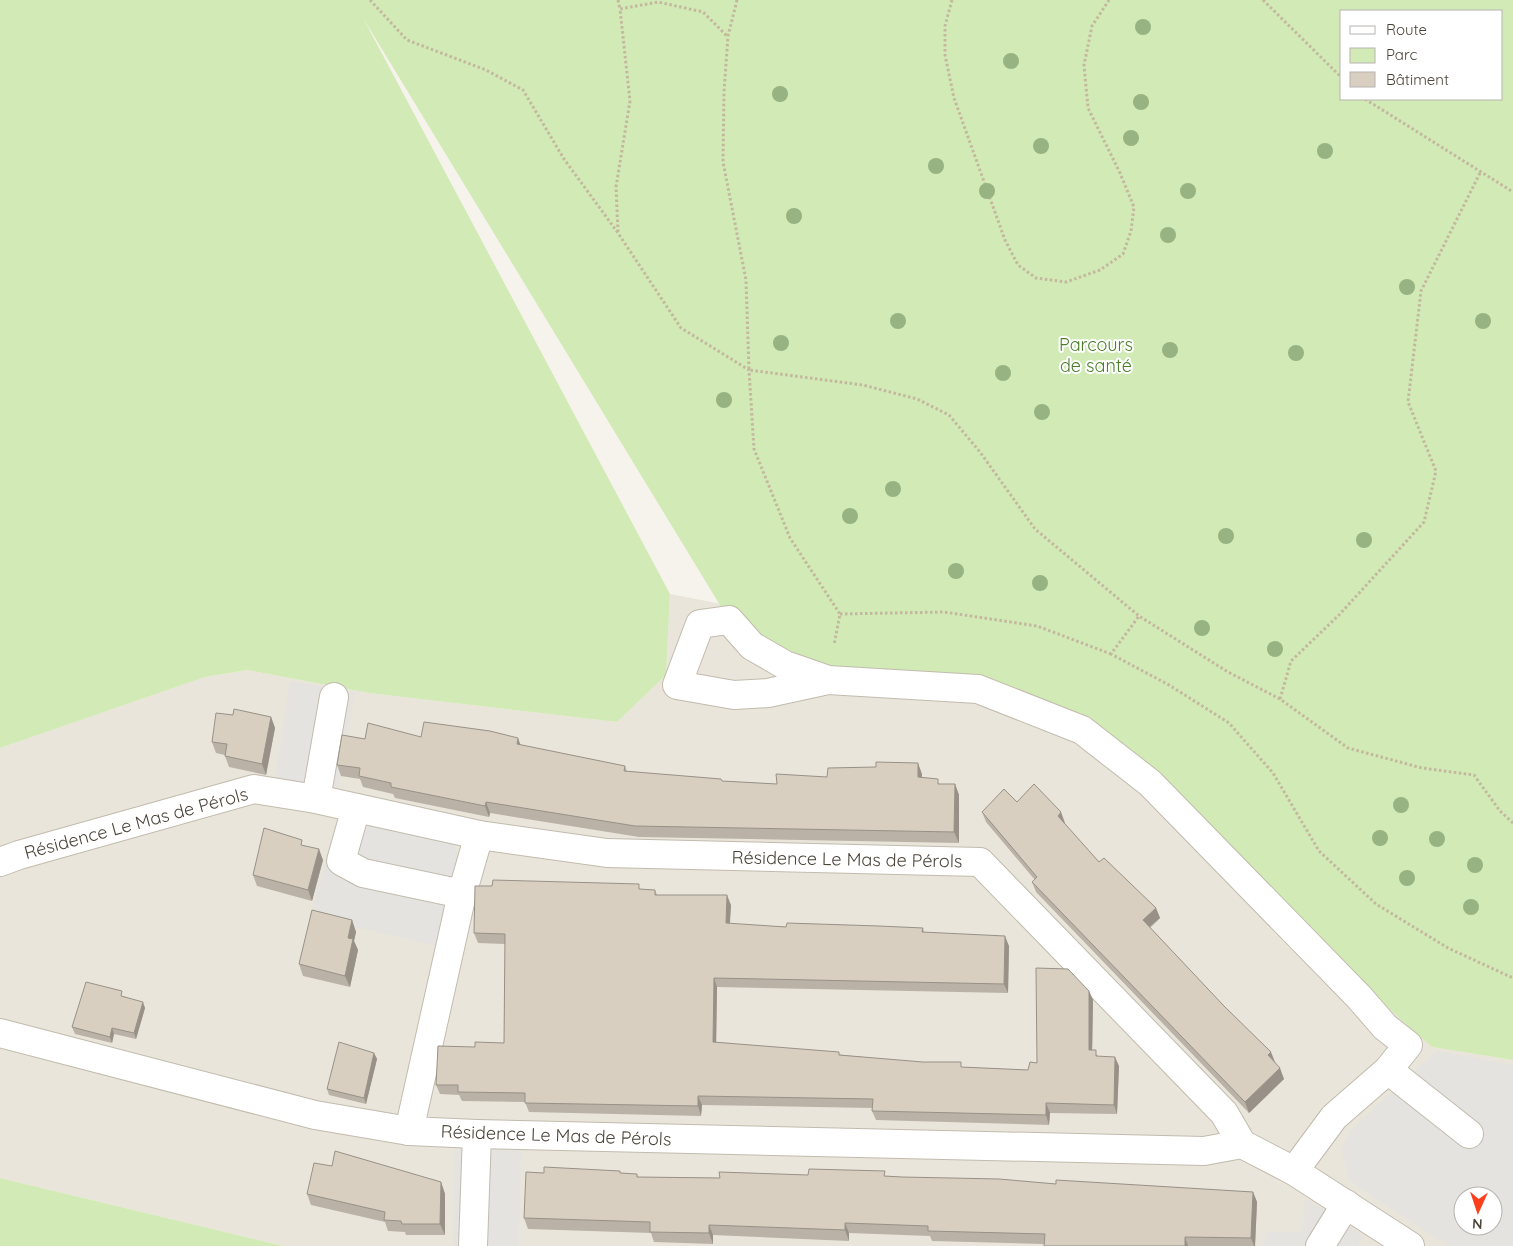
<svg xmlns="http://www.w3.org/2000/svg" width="1513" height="1246" font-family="Quicksand,sans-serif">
  <rect width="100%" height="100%" fill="#f6f3ec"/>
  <path fill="#eae5da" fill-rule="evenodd" d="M670 594 758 611 1109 727 1432 1047 1513 1060V1246H283L0 1178V748L205 677 247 670 369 693 617 722 666 675ZM1463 1196H1493V1226H1463Z"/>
  <g fill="#d2eab5" fill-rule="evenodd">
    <path d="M0 0H1513V1060L1432 1047 1237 874 1150 783 978 689 828 680 729 620 363 18 670 594 666 675 617 722 369 693 247 670 205 677 0 748ZM1342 11H1502V99H1342Z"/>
    <path d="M0 1178 283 1246H0Z"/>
  </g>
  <g fill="#e5e3e0" fill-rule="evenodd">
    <path d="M290 681 355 693 338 789 275 778Z"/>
    <path d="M338 816 451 839 461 857 438 946 310 917Z"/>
    <path d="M1437 1051 1513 1065V1246H1449L1349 1181 1341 1149 1352 1129ZM1463 1196H1493V1226H1463Z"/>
    <path d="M455 1147H521L519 1246H453Z"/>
    <path d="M1305 1198 1338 1218 1364 1237 1358 1246H1264L1266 1232H1303Z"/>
  </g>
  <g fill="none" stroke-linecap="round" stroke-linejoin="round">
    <g stroke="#c2bbae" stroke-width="30">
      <g id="minor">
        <path d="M828 680 768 693 734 695 677 685 700 624 729 620 752 646 785 665 828 680 978 689 1082 730 1150 783 1359 997 1385 1027 1408 1045 1388 1070 1334 1117 1294 1171"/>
        <path d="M316 799 334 697"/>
        <path d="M356 808 341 861 363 873 462 894"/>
        <path d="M0 862 19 855 254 789 316 799 479 835"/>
        <path d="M0 1033 315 1115 409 1131"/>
        <path d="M1388 1070 1469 1134"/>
        <path d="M1242 1144 1204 1151 477 1134 409 1131 462 894 479 835 607 853 980 862 1224 1113 1242 1144 1294 1171 1410 1246"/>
        <path d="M473 1246 477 1134"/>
        <path d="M1320 1246 1346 1204"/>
      </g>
    </g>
    <g stroke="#c4b79f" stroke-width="3" stroke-dasharray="2.5 2.5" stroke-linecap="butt">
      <path d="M370 0 407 40 486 70 523 90 564 159 618 233 681 328 749 370 754 449 790 538 840 614 834 645"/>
      <path d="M618 0 620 9"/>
      <path d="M737 0 728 36 724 92 723 162 746 280 749 370 863 385 917 399 949 415 980 452 1035 529 1139 616"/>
      <path d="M952 0 945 26V55L954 98 1005 240 1018 265 1036 278 1066 282 1100 270 1123 254 1131 231 1134 207 1120 173 1088 108 1084 65 1092 26 1109 0"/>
      <path d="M1263 0 1342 78"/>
      <path d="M1365 99 1513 192"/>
      <path d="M618 232 616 187 630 101 620 9 658 2 703 12 727 36"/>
      <path d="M840 614 944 612 1037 626 1111 654"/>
      <path d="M1280 699 1291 661 1339 615 1424 522 1436 471 1408 402 1421 291 1481 171"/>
      <path d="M1513 823 1500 811 1474 775 1422 768 1348 748 1280 699 1228 672 1139 616 1111 654 1169 685 1229 723 1273 773 1319 851 1376 904 1448 948 1513 978"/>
    </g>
    <use href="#minor" stroke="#fff" stroke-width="28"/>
  </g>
  <g fill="#97b381">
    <circle cx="1143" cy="27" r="8"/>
    <circle cx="1011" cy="61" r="8"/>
    <circle cx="780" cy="94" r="8"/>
    <circle cx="1141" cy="102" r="8"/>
    <circle cx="1131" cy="138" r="8"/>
    <circle cx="1041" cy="146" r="8"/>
    <circle cx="1325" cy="151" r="8"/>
    <circle cx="936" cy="166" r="8"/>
    <circle cx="987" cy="191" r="8"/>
    <circle cx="1188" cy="191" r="8"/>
    <circle cx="794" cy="216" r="8"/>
    <circle cx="1168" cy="235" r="8"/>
    <circle cx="1407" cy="287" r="8"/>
    <circle cx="898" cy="321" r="8"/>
    <circle cx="1483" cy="321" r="8"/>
    <circle cx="781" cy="343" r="8"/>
    <circle cx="1170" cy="350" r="8"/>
    <circle cx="1296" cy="353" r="8"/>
    <circle cx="1003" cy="373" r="8"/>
    <circle cx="724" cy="400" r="8"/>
    <circle cx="1042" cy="412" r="8"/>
    <circle cx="893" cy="489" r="8"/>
    <circle cx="850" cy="516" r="8"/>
    <circle cx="1226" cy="536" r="8"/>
    <circle cx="1364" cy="540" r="8"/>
    <circle cx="956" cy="571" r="8"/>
    <circle cx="1040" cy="583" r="8"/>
    <circle cx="1202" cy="628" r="8"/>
    <circle cx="1275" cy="649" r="8"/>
    <circle cx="1401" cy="805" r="8"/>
    <circle cx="1380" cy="838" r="8"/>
    <circle cx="1437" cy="839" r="8"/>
    <circle cx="1475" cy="865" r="8"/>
    <circle cx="1407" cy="878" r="8"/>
    <circle cx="1471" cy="907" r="8"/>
  </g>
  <g fill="#bab2a6">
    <path d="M233 715 271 717 275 728 266 775 229 767 225 756V755L216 753 212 742Z"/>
    <path d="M421 737 520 745 625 766 627 771 722 781 777 784 827 777 922 774V777L940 784H955L959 795V843L639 837 490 813 489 817 395 798 393 794 363 787 360 779 341 776 337 765 365 739Z"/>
    <path d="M1017 802 1065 823 1064 824 1099 862 1156 908 1160 918 1150 928 1275 1062 1284 1079 1249 1113 1036 892 1032 882 1035 880 986 822 982 812Z"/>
    <path d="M304 845 323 860 312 901 257 886 253 875Z"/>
    <path d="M492 886 641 889 655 890 657 895 731 905 730 924 786 927 923 928 924 932 1009 946 1008 993 717 987 716 1042 962 1067 1028 1070 1037 1063 1089 991 1093 1000 1092 1050 1098 1056 1119 1066 1117 1114 1050 1113 1049 1125 876 1120 872 1111V1108L702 1105 701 1116 529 1112 525 1102 462 1101 459 1095 440 1094 436 1085 475 1047 504 1043 505 944 478 943 474 933Z"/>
    <path d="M352 920 356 932 354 941 358 950 350 987 303 976 299 964Z"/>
    <path d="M124 996 145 1008 136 1039 114 1034 112 1043 75 1034 72 1027Z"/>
    <path d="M374 1053 377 1059 366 1104 329 1095 327 1089Z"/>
    <path d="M544 1173 637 1174 638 1177 720 1178 808 1175 887 1176 902 1177 1056 1184 1253 1192 1257 1202 1255 1246H1044V1244L932 1241 930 1236 849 1233V1241L713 1235V1244L654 1242 651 1233 528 1229 524 1218Z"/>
    <path d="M441 1182 445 1194V1235H406L405 1232 388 1231 385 1222 311 1205 307 1194Z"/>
  </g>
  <g fill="#979187">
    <path d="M271 717 275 728 266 775 262 764Z"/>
    <path d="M518 738 522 749 517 744Z"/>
    <path d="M918 763 922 774V788L918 777Z"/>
    <path d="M955 784 959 795V843L954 832Z"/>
    <path d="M486 802 490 813 489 817 485 806Z"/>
    <path d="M1061 812 1065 823 1061 827 1058 816Z"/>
    <path d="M319 849 323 860 312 901 308 890Z"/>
    <path d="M727 895 731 905 729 933 726 923Z"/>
    <path d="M1156 908 1160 918 1146 930 1143 920Z"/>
    <path d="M352 920 356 932 354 941 358 950 350 987 345 976 348 938Z"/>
    <path d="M1005 936 1009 946 1008 993 1004 984Z"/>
    <path d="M714 978 717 987 716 1051 713 1042Z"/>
    <path d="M1089 991 1093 1000 1092 1060 1089 1050Z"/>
    <path d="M143 1002 145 1008 136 1039 134 1033Z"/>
    <path d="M112 1028 114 1034 112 1043 110 1037Z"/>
    <path d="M1271 1052 1275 1062 1268 1055Z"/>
    <path d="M374 1053 377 1059 366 1104 364 1098Z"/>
    <path d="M1115 1057 1119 1066 1117 1114 1114 1105Z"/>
    <path d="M1280 1068 1284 1079 1249 1113 1245 1102Z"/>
    <path d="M698 1096 702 1105 701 1116 698 1106Z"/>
    <path d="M1046 1103 1050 1113 1049 1125 1046 1115Z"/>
    <path d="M441 1182 445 1194V1235L440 1224Z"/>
    <path d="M1253 1192 1257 1202 1255 1246H1254L1251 1238Z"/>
    <path d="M845 1223 849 1233V1241L845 1230Z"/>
    <path d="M709 1225 713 1235V1244L709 1233Z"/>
    <path d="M1185 1237 1188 1246H1185Z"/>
  </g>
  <g fill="#d8cfc1" stroke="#979187">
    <path d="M234 709 271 717 262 764 225 756 227 744 212 742 216 713 233 715Z"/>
    <path d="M424 722 490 731 518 738 517 744 625 766 624 771 721 779 722 781 777 784 776 774 827 777 828 768 876 767V762L918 763V777L938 779V784H955L954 832 635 826 486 802 485 806 391 787V783L359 776 360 768 337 765 342 735 365 739 368 723 421 737Z"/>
    <path d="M1034 784 1061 812 1058 816 1099 862 1104 858 1156 908 1143 920 1224 1006 1271 1052 1268 1055 1280 1068 1245 1102 1032 882 1037 877 982 812 1004 789 1017 802Z"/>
    <path d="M264 828 302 840 301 845 319 849 308 890 253 875Z"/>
    <path d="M493 880 639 884V889L655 890V895H727L726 923 786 927 787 923 879 926 923 928 922 932 1005 936 1004 984 714 978 713 1042 839 1052V1055L923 1062H961V1067L1028 1070 1030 1062 1037 1063 1036 968 1068 969 1089 991V1050H1096V1056L1115 1057 1114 1105 1046 1103V1115L872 1111 873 1099 698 1096V1106L525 1103V1093L458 1092V1085H436L438 1046 475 1047V1042L504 1043 505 934 474 933 475 886H492Z"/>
    <path d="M312 910 352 920 348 938 353 939 345 976 299 964Z"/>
    <path d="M86 982 122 991 121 996 143 1002 134 1033 112 1028 110 1037 72 1027Z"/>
    <path d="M339 1042 374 1053 364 1098 327 1089Z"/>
    <path d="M335 1151 441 1182 440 1224H402L401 1221 384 1220 385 1212 307 1194 314 1163 332 1166Z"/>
    <path d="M544 1167 620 1171V1173L637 1174V1177L720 1178 719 1172 808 1175 809 1169 885 1171 884 1176 902 1177 999 1179 1056 1184V1180L1253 1192 1251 1238 1185 1237V1246H1044L1045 1234 928 1231V1226L845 1223V1230L709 1225V1233L650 1232V1222L524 1218 526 1172 544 1173Z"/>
  </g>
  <g text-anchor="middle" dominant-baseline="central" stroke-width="4" stroke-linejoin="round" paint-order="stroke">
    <g font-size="18" fill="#4a7f2a" stroke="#fff">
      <text x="1096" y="344">Parcours<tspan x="1096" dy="21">de santé</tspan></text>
    </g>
    <g font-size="18" fill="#4b4439" stroke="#fff">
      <text transform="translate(136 823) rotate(-15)">Résidence Le Mas de Pérols</text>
      <text transform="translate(847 859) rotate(1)">Résidence Le Mas de Pérols</text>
      <text transform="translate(556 1135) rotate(2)">Résidence Le Mas de Pérols</text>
    </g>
  </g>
  <rect x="1340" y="10" width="162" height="90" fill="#ffffff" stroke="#b7b4b0"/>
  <rect x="1350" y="26" width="25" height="8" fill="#ffffff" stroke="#b7b4b0"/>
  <text x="1386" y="35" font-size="15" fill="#4b4439">Route</text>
  <rect x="1350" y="48" width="25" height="15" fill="#d2eab5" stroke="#b7b4b0"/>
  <text x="1386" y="60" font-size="15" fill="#4b4439">Parc</text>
  <rect x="1350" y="72" width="25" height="15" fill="#d8cfc1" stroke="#b7b4b0"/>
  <text x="1386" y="85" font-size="15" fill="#4b4439">Bâtiment</text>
  <g transform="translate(1478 1211) rotate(183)"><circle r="24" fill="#ffffff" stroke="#b7b4b0"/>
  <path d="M0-4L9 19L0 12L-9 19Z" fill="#fc3f1d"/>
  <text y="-8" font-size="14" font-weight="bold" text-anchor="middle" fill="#4b4439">N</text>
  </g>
</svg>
